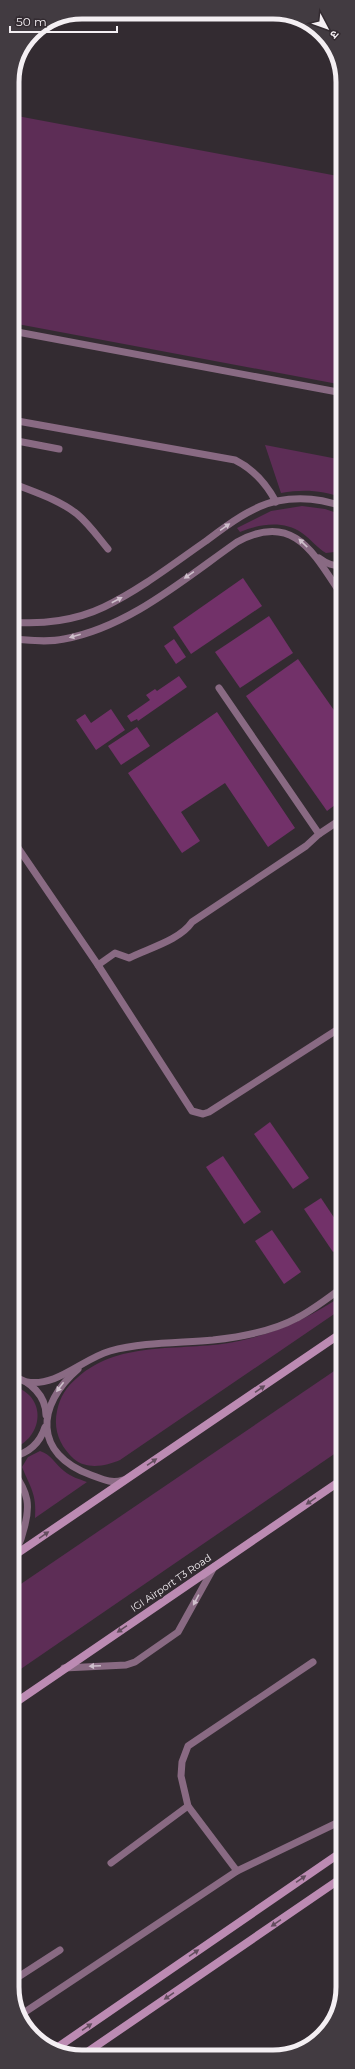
<svg xmlns="http://www.w3.org/2000/svg" width="355" height="2069" font-family="Montserrat,'Noto Sans Devanagari',sans-serif">
  <rect width="100%" height="100%" fill="#332b31"/>
  <g fill="#5d2d56">
    <path d="M12 115 343 177V385L12 323Z"/>
    <path d="M265 445 343 460V498C322 490 303 489 281 493Z"/>
    <path d="M302 506 325 509 343 515V551L326 553C317 548 311 539 302 533 283 520 260 524 240 532L237 528 271 511Z"/>
    <path d="M343 1295V1308L120 1460C106 1466 87 1470 74 1459 60 1446 53 1430 57 1411 60 1397 66 1387 77 1378 121 1338 185 1353 239 1341 279 1332 309 1318 343 1295Z"/>
    <path d="M343 1365V1448L12 1675V1590Z"/>
    <path d="M12 1386C48 1395 44 1438 12 1449Z"/>
    <path d="M40 1451C52 1455 55 1464 64 1471 71 1477 79 1479 87 1482L35 1518C37 1494 30 1487 22 1467L28 1457Z"/>
    <path d="M12 1483C21 1498 23 1515 12 1530Z"/>
  </g>
  <g fill="#723169">
    <path d="M243 578 262 606 191 654 173 627Z"/>
    <path d="M269 616 293 653 240 688 215 652Z"/>
    <path d="M174 639 186 657 176 664 164 646Z"/>
    <path d="M298 659 343 723V799L327 811 246 696Z"/>
    <path d="M179 676 187 687 138 721 137 719 131 722 127 716 150 700 146 695 155 689 157 691Z"/>
    <path d="M111 709 125 730 96 750 76 720 85 714 91 723Z"/>
    <path d="M217 712 295 828 268 847 225 783 181 812 200 841 182 853 128 773Z"/>
    <path d="M137 727 150 746 121 765 108 746Z"/>
    <path d="M270 1122 309 1178 293 1189 254 1134Z"/>
    <path d="M223 1156 261 1212 244 1224 206 1167Z"/>
    <path d="M321 1198 343 1231V1245L333 1252 304 1209Z"/>
    <path d="M272 1230 301 1272 284 1284 255 1241Z"/>
  </g>
  <g fill="none" stroke-linecap="round" stroke-linejoin="round">
    <g stroke="#896a83" stroke-width="7">
      <path d="M12 331 343 393"/>
      <path d="M12 420 235 460C253 469 266 483 276 502"/>
      <path d="M12 440 59 449"/>
      <path d="M12 483C34 492 58 499 77 514 89 524 98 537 108 549"/>
      <path d="M319 558C327 564 333 566 343 566"/>
      <path d="M12 622C42 625 77 620 104 607 141 589 173 564 206 541 226 526 252 506 277 501 299 497 323 499 343 507"/>
      <path d="M12 639C29 640 47 643 64 639 129 627 184 579 237 542 295 510 315 556 343 597"/>
      <path d="M219 688 319 834"/>
      <path d="M343 701 341 708 343 718"/>
      <path d="M12 839 98 965 192 1111 203 1114 209 1112 343 1026"/>
      <path d="M98 965 115 953 129 958C149 948 180 940 192 922L306 846 319 834 343 818"/>
      <path d="M78 1369C36 1405 33 1454 91 1475 102 1479 111 1484 123 1480"/>
      <path d="M12 1377C30 1380 46 1396 46 1415"/>
      <path d="M27 1382C57 1387 82 1359 110 1351 143 1342 179 1343 213 1340 240 1337 273 1331 297 1318 313 1310 328 1298 343 1287"/>
      <path d="M12 1457C29 1453 40 1443 45 1427"/>
      <path d="M12 1470C29 1493 31 1506 23 1532 21 1541 18 1548 12 1555"/>
      <path d="M64 1668 126 1665 135 1662 178 1632 214 1567"/>
      <path d="M111 1863 188 1806"/>
      <path d="M237 1871 188 1806 181 1776 182 1762 188 1746 313 1662"/>
      <path d="M12 1981 60 1950"/>
      <path d="M22 2014 237 1871 343 1820"/>
    </g>
    <g stroke="#bc8bb3" stroke-width="8">
      <path d="M12 1557 343 1332"/>
      <path d="M12 1705 343 1479"/>
      <path d="M55 2049 343 1851"/>
      <path d="M83 2055 343 1877"/>
    </g>
  </g>
  <defs><path id="oneway-solid" d="M-6-.8H1V-3.2L6.5 0L1 3.2V.8H-6Z"/></defs>
  <g fill="#cfc0cc">
    <use href="#oneway-solid" transform="translate(225 527) rotate(-35)"/>
    <use href="#oneway-solid" transform="translate(303 543) rotate(-136)"/>
    <use href="#oneway-solid" transform="translate(189 575) rotate(145)"/>
    <use href="#oneway-solid" transform="translate(117 600) rotate(-28)"/>
    <use href="#oneway-solid" transform="translate(75 636) rotate(164)"/>
    <use href="#oneway-solid" transform="translate(60 1387) rotate(127)"/>
    <use href="#oneway-solid" transform="translate(196 1600) rotate(118)"/>
    <use href="#oneway-solid" transform="translate(95 1666) rotate(177)"/>
  </g>
  <g fill="#634d5e">
    <use href="#oneway-solid" transform="translate(260 1389) rotate(-34)"/>
    <use href="#oneway-solid" transform="translate(152 1462) rotate(-34)"/>
    <use href="#oneway-solid" transform="translate(311 1501) rotate(146)"/>
    <use href="#oneway-solid" transform="translate(44 1535) rotate(-34)"/>
    <use href="#oneway-solid" transform="translate(122 1629) rotate(146)"/>
    <use href="#oneway-solid" transform="translate(301 1879) rotate(-34)"/>
    <use href="#oneway-solid" transform="translate(276 1923) rotate(146)"/>
    <use href="#oneway-solid" transform="translate(194 1953) rotate(-34)"/>
    <use href="#oneway-solid" transform="translate(169 1996) rotate(146)"/>
    <use href="#oneway-solid" transform="translate(87 2027) rotate(-34)"/>
  </g>
  <g text-anchor="middle" dominant-baseline="central" stroke-width="4" stroke-linejoin="round" paint-order="stroke">
    <g font-size="10" fill="#f4eff3" stroke="#332b31">
      <text transform="translate(171 1583) rotate(-34)">IGI Airport T3 Road</text>
    </g>
  </g>
  <path d="M0 0H355V2069H0ZM82 19H273A63 63 0 0 1 336 82V1987A63 63 0 0 1 273 2050H82A63 63 0 0 1 19 1987V82A63 63 0 0 1 82 19Z" fill="#423b41" fill-rule="evenodd"/>
  <path fill="none" stroke="#f4eff3" stroke-width="5" d="M82 19H273A63 63 0 0 1 336 82V1987A63 63 0 0 1 273 2050H82A63 63 0 0 1 19 1987V82A63 63 0 0 1 82 19Z"/>
  <g transform="translate(327 28) rotate(131)" stroke="#332b31" stroke-width="3" paint-order="stroke">
  <path d="M0-3L7 15L0 10L-7 15Z" fill="#f4eff3"/>
  <text y="-6" font-size="11" font-weight="bold" text-anchor="middle" fill="#f4eff3">उ</text>
  </g>
  <path d="M10 26v6h107v-6" fill="none" stroke="#f4eff3" stroke-width="2"/>
  <text x="16" y="26" font-size="12" fill="#f4eff3" stroke="#332b31" stroke-width="3" paint-order="stroke">50 m</text>
</svg>
